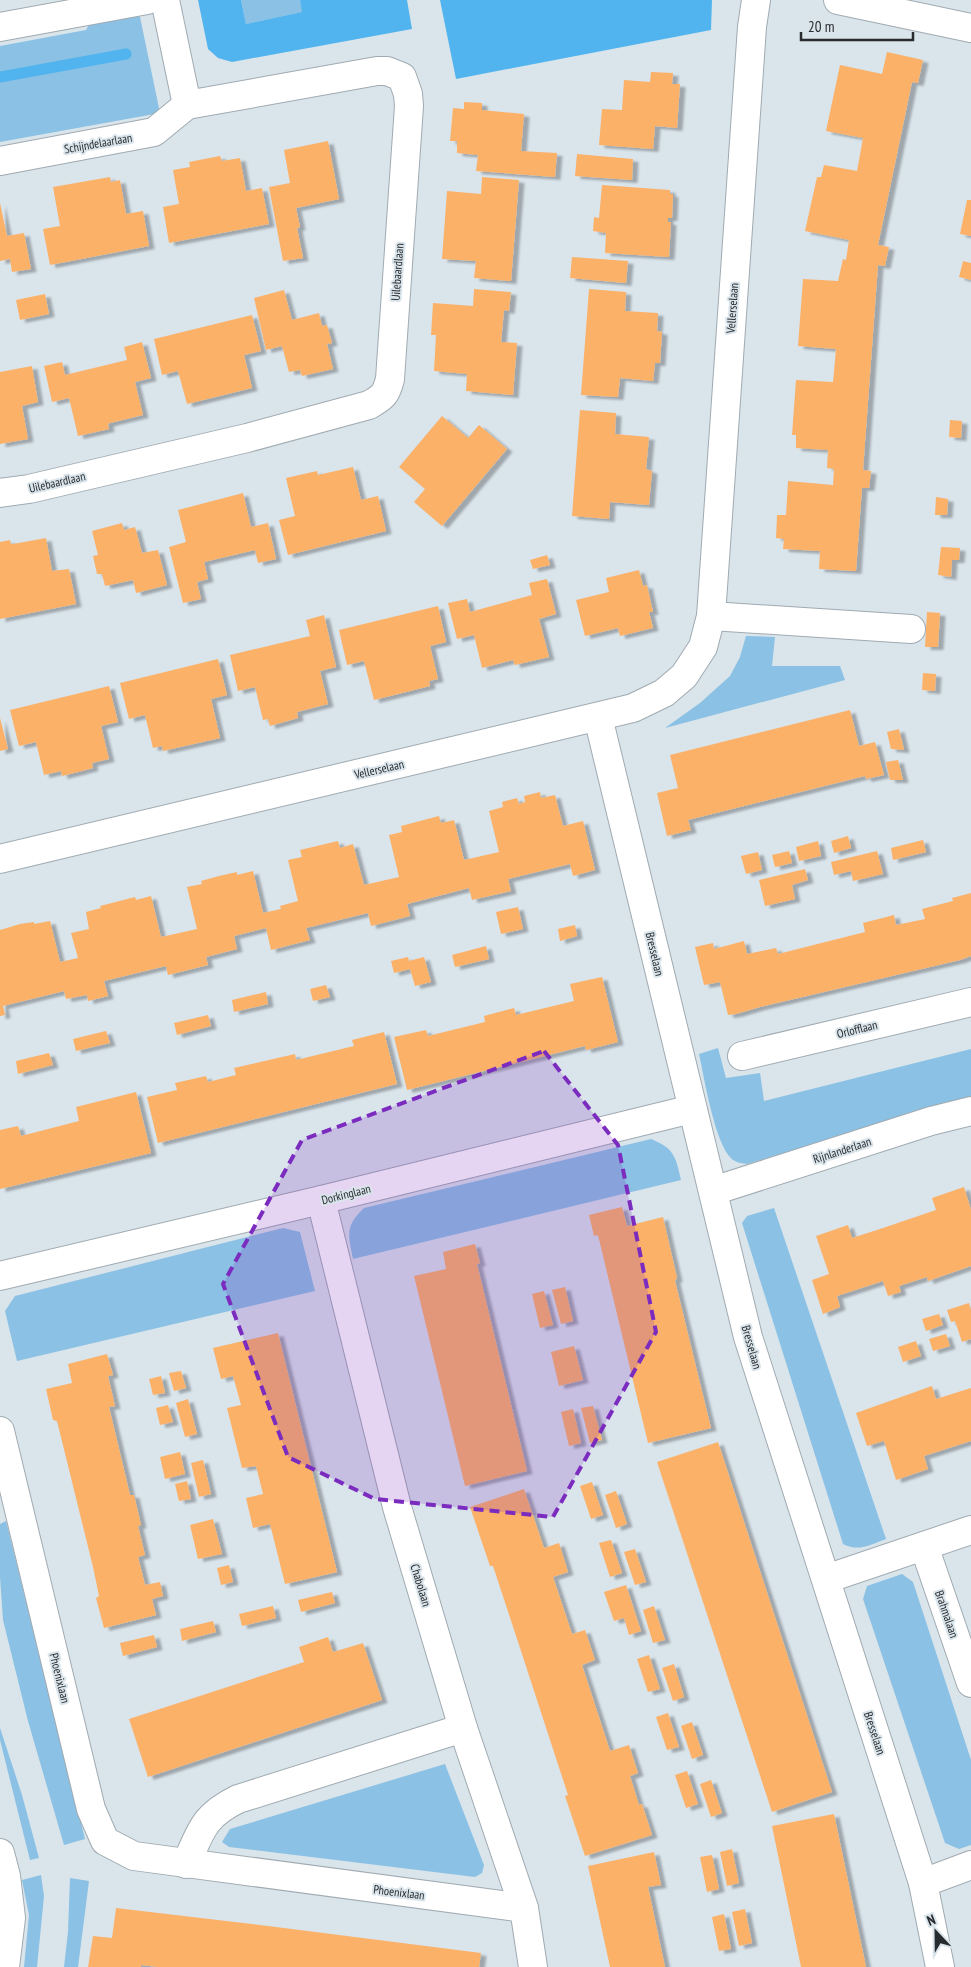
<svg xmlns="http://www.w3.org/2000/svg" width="971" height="1967" font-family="'PT Sans Narrow',sans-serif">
  <defs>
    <filter id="shadow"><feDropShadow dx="5.5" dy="3" stdDeviation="1" flood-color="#0004"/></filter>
  </defs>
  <rect width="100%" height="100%" fill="#d9e4eb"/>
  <g fill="#8bc1e4">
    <path d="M241 0H300L303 12 246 24Z"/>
    <path d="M131 12 140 17 160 113 0 142V46L86 30 95 15Z"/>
    <path d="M746 636 775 637 772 666H840L845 680 665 728 700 703 730 676 740 657Z"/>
    <path d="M718 1048 726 1078 760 1073 764 1101 971 1049V1098L747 1164C743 1163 738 1163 735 1161 716 1152 704 1076 699 1054Z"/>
    <path d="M651 1139C674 1148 676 1157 681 1180L353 1259C348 1234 345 1226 364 1208Z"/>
    <path d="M774 1208 886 1539C870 1545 859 1552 843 1544L742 1223 747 1216Z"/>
    <path d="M283 1228 300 1232 315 1291 17 1361 5 1311 15 1296Z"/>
    <path d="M6 1521 85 1839 64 1845 28 1721 3 1620 0 1577V1524Z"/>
    <path d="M902 1574 913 1582 971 1760V1845L959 1849 945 1843 863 1599 867 1586Z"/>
    <path d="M0 1728 22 1795 39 1858 30 1860 0 1740Z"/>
    <path d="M445 1764 484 1865 482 1873 475 1877 229 1847 222 1842 230 1829Z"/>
    <path d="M41 1875 44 1896 37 1967H24L29 1915 22 1880Z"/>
    <path d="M70 1878 89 1881 78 1967H64L68 1932Z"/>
  </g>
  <g fill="#52b4ee">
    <path d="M198 0H241L246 24 302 12 300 0H407L412 29 232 62 218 58 208 49Z"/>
    <path d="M440 0H712L711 30 456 79Z"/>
  </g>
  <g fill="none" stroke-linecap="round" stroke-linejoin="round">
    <path stroke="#52b4ee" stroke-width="11" d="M0 77 126 54"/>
  </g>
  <g fill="#fcb169" filter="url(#shadow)">
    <path d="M887 52 923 60 918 83 912 82 878 245 889 247 885 266 878 265 863 470 871 471 869 488H862L856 571 819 569 820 551 783 549 784 539 776 538 777 515H786L788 481 833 485 834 469 827 468 828 450 796 448V435H792L796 380 833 382 836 349 798 346 803 279 838 281 843 259 846 260 849 240 805 231 817 177H821L824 165 857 171 863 138 826 131 840 65 882 74Z"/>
    <path d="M651 72 673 73 672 84H680L677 128 655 126 653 149 599 145 602 109 622 110 624 80 650 82Z"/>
    <path d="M464 102 482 103V110L524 114 521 151 557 153 555 177 476 171 478 155 457 153V141H450L453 108 464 109Z"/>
    <path d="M328 141 339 199 296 208 300 227 297 228 303 258 283 261 269 187 290 183 284 150Z"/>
    <path d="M577 154 633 159 632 180 575 176Z"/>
    <path d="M220 156 222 161 240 158 246 191 262 188 269 224 169 243 163 207 179 204 173 170 190 167 189 162Z"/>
    <path d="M110 177 111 182 120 180 126 214 143 211 149 246 50 265 43 229 60 226 53 187Z"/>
    <path d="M482 177 519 180 511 281 474 278 476 261 442 259 447 191 481 194Z"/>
    <path d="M602 185 670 190V194H673L672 218H668V222H671L669 257 605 253 606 233 593 231 594 217 599 218Z"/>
    <path d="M967 200H971V236L960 234Z"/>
    <path d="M0 203 7 236 24 233 31 269 12 272 10 259 0 261Z"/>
    <path d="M572 257 628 261 626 283 570 278Z"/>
    <path d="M963 261 971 263V280L959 277Z"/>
    <path d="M474 289 511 292 509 311 504 310 501 342 517 343 513 395 466 391 467 374 434 371 436 335H431L433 303 473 306Z"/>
    <path d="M589 289 626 292 625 311 658 313 657 331 662 332 660 363H655L653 381 620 378 618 397 581 395Z"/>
    <path d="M284 290 292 320 319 313 322 326 327 325 332 343 327 344 333 369 302 376 300 370 289 372 282 346 266 350 254 298Z"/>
    <path d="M45 294 49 314 20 320 16 300Z"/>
    <path d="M252 315 261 351 244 355 252 388 187 404 178 371 162 375 154 339Z"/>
    <path d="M142 342 151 378 135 382 143 415 110 423 108 424 109 429 78 436 69 398 52 402 44 366 62 362 65 375 127 360 124 347Z"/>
    <path d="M32 366 38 402 22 406 28 439 0 444V372Z"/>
    <path d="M580 410 616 413 615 434 649 437 646 469 652 471 649 505 610 502 609 519 572 516Z"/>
    <path d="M442 416 468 438 479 425 507 449 442 526 414 502 425 489 399 467Z"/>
    <path d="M950 420 962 421 961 438 949 437Z"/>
    <path d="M353 467 361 500 378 496 386 531 288 555 279 520 295 516 286 478 317 471 318 475Z"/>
    <path d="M243 493 251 527 268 523 276 559 258 563 255 550 204 562 208 579 197 582 201 599 183 603 169 547 186 542 178 510Z"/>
    <path d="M936 497 948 499 947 515H935Z"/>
    <path d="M122 523 124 530 135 527 142 553 158 550 167 585 136 593 133 580 105 586 102 574H97L93 556 98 555 92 531Z"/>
    <path d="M46 538 52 571 69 569 76 604 0 619V542L10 540 11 544H13Z"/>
    <path d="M941 547 960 548 959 560H952L951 577 938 575Z"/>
    <path d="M547 555 550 565 533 569 530 560Z"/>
    <path d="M639 570 643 586 647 585 653 612H649L653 628 620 636 618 628 585 636 576 600 609 592 606 578Z"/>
    <path d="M547 579 556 614 539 619 549 657 515 665 513 660 482 668 474 635 457 639 448 603 467 599 470 612 532 595 529 583Z"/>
    <path d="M438 606 446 642 430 646 438 679 429 681 430 686 374 700 364 661 347 665 339 630Z"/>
    <path d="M927 612 940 613 938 647H925Z"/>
    <path d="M324 615 336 667 320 671 328 704 297 712 298 718 270 726 268 719 263 720 255 687 238 691 230 655 310 636 306 620Z"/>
    <path d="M218 659 227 695 211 699 220 738 163 751 162 746 153 748 145 715 129 719 120 683Z"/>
    <path d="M923 673 936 674 935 691 922 690Z"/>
    <path d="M109 686 118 722 101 726 109 759 92 763 93 768 78 772 62 776 61 771 44 775 36 742 19 746 10 710Z"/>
    <path d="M850 710 859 746 875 742 884 775 866 779 865 776 688 820 691 830 667 836 657 793 678 788 670 755Z"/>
    <path d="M0 718 8 749 0 751Z"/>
    <path d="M899 729 904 750 891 749 887 732Z"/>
    <path d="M898 760 903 780H890L886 762Z"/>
    <path d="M540 792 541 798 555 795 563 826 583 821 595 870 573 876 570 864 508 879 511 891 472 900 469 888 407 904 410 916 371 926 368 913 306 928 310 940 271 950 266 928 234 936 237 949 206 957 208 965 168 975 166 966 104 981 108 996 88 1001 87 995 66 999 64 991 3 1006 5 1015 0 1016V930L20 924 34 922V924L50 921 60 962 78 958 71 933 89 929 86 912 101 908 100 906 135 897 136 900 151 896 161 937 197 929 187 887 202 884 201 881 219 876 237 872V875L253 871 263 913 281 909 280 906 298 901 288 860 302 857 300 850 338 841 340 848 353 844 364 885 399 877 389 835 402 832 401 826 439 816 441 823 454 820 464 860 499 852 489 811 503 807 502 802 517 798 519 804 525 802 524 796Z"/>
    <path d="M848 836 851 848 834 853 831 841Z"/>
    <path d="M923 840 926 852 893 860 891 848Z"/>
    <path d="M818 841 821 856 799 861 796 847Z"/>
    <path d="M789 851 792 863 775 867 772 855Z"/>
    <path d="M877 851 883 874 853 881 851 871 834 875 831 862Z"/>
    <path d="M758 852 762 870 746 874 741 856Z"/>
    <path d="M805 869 808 880 792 885 795 899 765 906 759 880Z"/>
    <path d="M971 893V956L960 960 760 1007 736 1014 728 1015 720 982 704 985 695 947 713 943 714 949 744 941 747 954 776 948 778 954 865 932 863 923 894 915 896 925 925 919 922 909 953 901 952 898Z"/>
    <path d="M518 907 523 929 501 934 496 912Z"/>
    <path d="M575 925 577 936 560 941 558 929Z"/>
    <path d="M486 946 489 959 455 967 452 955Z"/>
    <path d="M408 957 409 961 424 957 431 982 415 986 410 969 394 973 391 961Z"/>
    <path d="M602 977 618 1042 586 1050 585 1046 407 1090 394 1037 426 1030 428 1036 485 1022 484 1016 514 1008 516 1015 574 1001 570 984Z"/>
    <path d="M326 985 330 997 313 1001 310 989Z"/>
    <path d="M266 992 268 1004 234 1012 232 1000Z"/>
    <path d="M208 1015 211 1026 177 1035 174 1023Z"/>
    <path d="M106 1031 110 1043 76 1051 73 1039Z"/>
    <path d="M384 1032 397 1084 158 1143 147 1097 177 1090 175 1083 206 1076 208 1082 236 1075 234 1068 295 1054 296 1060 354 1046 352 1040Z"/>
    <path d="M49 1053 53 1065 18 1074 16 1061Z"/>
    <path d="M136 1092 151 1153 0 1189V1130L18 1126 21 1136 79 1121 76 1107Z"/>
    <path d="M964 1187 971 1210V1266L928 1281 927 1277 899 1286 901 1292 888 1296 883 1281 837 1296 840 1307 823 1314 812 1280 829 1274 816 1236 848 1225 852 1238 880 1229 936 1210 932 1198Z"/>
    <path d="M622 1207 627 1226 663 1217 677 1278 675 1281 711 1428 648 1443 598 1235 594 1236 589 1215Z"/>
    <path d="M475 1244 480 1263 477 1264 527 1471 465 1486 414 1276 446 1269 443 1252Z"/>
    <path d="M565 1287 573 1321 561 1324 552 1290Z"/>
    <path d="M544 1291 553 1325 540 1328 532 1294Z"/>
    <path d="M969 1303 971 1311V1339L962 1342 955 1321 951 1322 947 1310Z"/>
    <path d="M939 1314 943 1325 926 1331 922 1319Z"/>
    <path d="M278 1333 337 1572 285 1584 270 1524 253 1528 246 1498 263 1494 256 1466 242 1468 227 1408 241 1405 233 1376 221 1379 213 1348Z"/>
    <path d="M946 1334 950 1346 933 1351 929 1339Z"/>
    <path d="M916 1341 921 1356 903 1362 898 1347Z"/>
    <path d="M574 1346 583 1380 559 1386 551 1352Z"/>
    <path d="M107 1354 113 1375 108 1376 115 1406 109 1407 130 1495H134L141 1525 138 1526 145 1555 138 1557 145 1585 160 1582 163 1596 152 1599 156 1615 104 1628 96 1598 99 1596 93 1567 57 1421 53 1420 46 1389 72 1383 68 1364Z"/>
    <path d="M181 1371 186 1388 174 1391 169 1373Z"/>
    <path d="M161 1376 165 1393 153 1395 149 1379Z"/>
    <path d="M932 1386 936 1399 971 1388V1441L924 1456 928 1469 896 1480 884 1441 867 1446 856 1413Z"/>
    <path d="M188 1399 197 1434 185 1437 176 1403Z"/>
    <path d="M168 1405 173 1422 160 1425 156 1408Z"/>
    <path d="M593 1406 602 1440 590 1443 581 1408Z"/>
    <path d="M573 1409 581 1443 569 1446 561 1412Z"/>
    <path d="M718 1442 832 1792 772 1812 657 1462Z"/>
    <path d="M180 1452 185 1474 165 1479 160 1457Z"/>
    <path d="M203 1460 211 1494 199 1497 191 1463Z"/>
    <path d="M187 1481 191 1499 179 1501 175 1484Z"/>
    <path d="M592 1482 603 1515 591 1519 580 1486Z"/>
    <path d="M524 1489 544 1548 559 1543 568 1572 553 1577 572 1634 585 1630 595 1660 582 1665 610 1751 629 1745 638 1773 630 1776 639 1805 642 1804 652 1835 585 1856 565 1796 568 1795 521 1651 493 1566H490L470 1507Z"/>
    <path d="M616 1491 627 1524 616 1528 605 1495Z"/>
    <path d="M213 1519 222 1554 198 1559 190 1525Z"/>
    <path d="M611 1540 622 1573 610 1577 599 1543Z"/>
    <path d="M635 1549 646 1582 635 1585 624 1552Z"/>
    <path d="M229 1565 233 1582 221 1585 217 1568Z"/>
    <path d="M626 1585 641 1631 629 1635 624 1618 614 1621 604 1592Z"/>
    <path d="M332 1592 335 1603 301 1612 298 1600Z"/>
    <path d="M273 1606 276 1618 242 1626 239 1614Z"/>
    <path d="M654 1606 665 1640 653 1643 643 1610Z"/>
    <path d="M213 1621 216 1632 182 1641 180 1629Z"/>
    <path d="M154 1635 157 1647 123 1656 120 1643Z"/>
    <path d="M328 1637 333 1652 363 1643 382 1700 148 1777 129 1719 304 1662 299 1647Z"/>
    <path d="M649 1655 660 1689 648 1692 637 1659Z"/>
    <path d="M674 1664 684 1697 673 1701 662 1668Z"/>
    <path d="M668 1713 679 1747 667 1750 656 1717Z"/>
    <path d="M692 1722 703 1755 692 1759 681 1726Z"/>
    <path d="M687 1771 698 1804 686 1808 675 1775Z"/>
    <path d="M711 1780 722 1813 711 1817 700 1784Z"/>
    <path d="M834 1814 866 1967H801L772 1826Z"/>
    <path d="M732 1849 739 1883 727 1886 720 1852Z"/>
    <path d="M654 1852 661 1885 648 1887 665 1967H610L588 1866Z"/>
    <path d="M712 1855 719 1889 707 1892 700 1857Z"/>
    <path d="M116 1908 268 1926 481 1953 479 1967H159L141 1965V1967H88L93 1936 112 1938Z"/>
    <path d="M745 1909 752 1943 739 1946 732 1912Z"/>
    <path d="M724 1914 731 1949 719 1951 712 1917Z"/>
  </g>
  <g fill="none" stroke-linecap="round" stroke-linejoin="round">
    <g stroke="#a0aab1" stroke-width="30">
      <g id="street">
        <path d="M838 0 971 28"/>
        <path d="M0 27 147 0"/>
        <path d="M0 161 154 132 187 105"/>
        <path d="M0 493 29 489 247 438 369 405C383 397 386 395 390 379L409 106 408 94 402 77 387 71H377L187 105 165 0"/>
        <path d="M711 616 911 629"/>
        <path d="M598 717 748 1337 923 1883 940 1967"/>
        <path d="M742 1056 971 1002"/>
        <path d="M713 1191 931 1121 971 1111"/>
        <path d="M321 1200 397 1507 463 1728 524 1908 533 1967"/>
        <path d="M0 1276 321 1200 692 1109"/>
        <path d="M0 1431 91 1809 105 1841 134 1856 524 1908"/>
        <path d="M924 1546 971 1683"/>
        <path d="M826 1579 971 1530"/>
        <path d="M0 1853 6 1876 11 1918 5 1967"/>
        <path d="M186 1864C201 1831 203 1816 238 1799L463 1728"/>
        <path d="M923 1883 971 1865"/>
      </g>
    </g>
    <g stroke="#a0aab1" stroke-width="30">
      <path id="secondary" d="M0 859 633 708 664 693 684 676 703 647 711 616 752 27 756 0"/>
    </g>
    <use href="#street" stroke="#fff" stroke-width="28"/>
    <use href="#secondary" stroke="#fff" stroke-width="28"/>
  </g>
  <path fill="#7b2cbf" fill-opacity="0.2" stroke="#7b2cbf" stroke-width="4" stroke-dasharray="10 6" stroke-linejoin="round" d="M544 1051 618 1145 656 1332 553 1517 375 1499 288 1457 223 1284 302 1140Z"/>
  <g text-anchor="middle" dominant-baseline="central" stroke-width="4" stroke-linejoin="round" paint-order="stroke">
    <g font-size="12" fill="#282c2f" stroke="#d9e4eb">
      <text transform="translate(98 143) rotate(-10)">Schijndelaarlaan</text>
      <text transform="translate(397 272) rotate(-86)">Uilebaardlaan</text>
      <text transform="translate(732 308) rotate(-86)">Vellerselaan</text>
      <text transform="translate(57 482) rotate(-13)">Uilebaardlaan</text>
      <text transform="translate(379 769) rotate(-13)">Vellerselaan</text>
      <text transform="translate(655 954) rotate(77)">Bresselaan</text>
      <text transform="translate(857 1029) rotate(-14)">Orlofflaan</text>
      <text transform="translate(842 1150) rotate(-18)">Rijnlanderlaan</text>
      <text transform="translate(346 1194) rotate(-14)">Dorkinglaan</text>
      <text transform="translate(752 1347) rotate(74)">Bresselaan</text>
      <text transform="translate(421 1585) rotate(73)">Chabolaan</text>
      <text transform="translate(947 1614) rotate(71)">Brahmalaan</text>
      <text transform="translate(60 1678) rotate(76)">Phoenixlaan</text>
      <text transform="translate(875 1733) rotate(72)">Bresselaan</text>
      <text transform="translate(399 1892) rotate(7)">Phoenixlaan</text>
    </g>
  </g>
  <g transform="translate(936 1932) rotate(338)" stroke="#d9e4eb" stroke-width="4" paint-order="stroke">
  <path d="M0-4L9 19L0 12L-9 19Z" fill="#282c2f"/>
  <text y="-8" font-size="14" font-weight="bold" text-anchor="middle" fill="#282c2f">N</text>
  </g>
  <path d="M801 32v8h112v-8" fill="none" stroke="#282c2f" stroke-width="2.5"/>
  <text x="808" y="32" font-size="15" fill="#282c2f" stroke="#d9e4eb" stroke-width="4" paint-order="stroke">20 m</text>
</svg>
